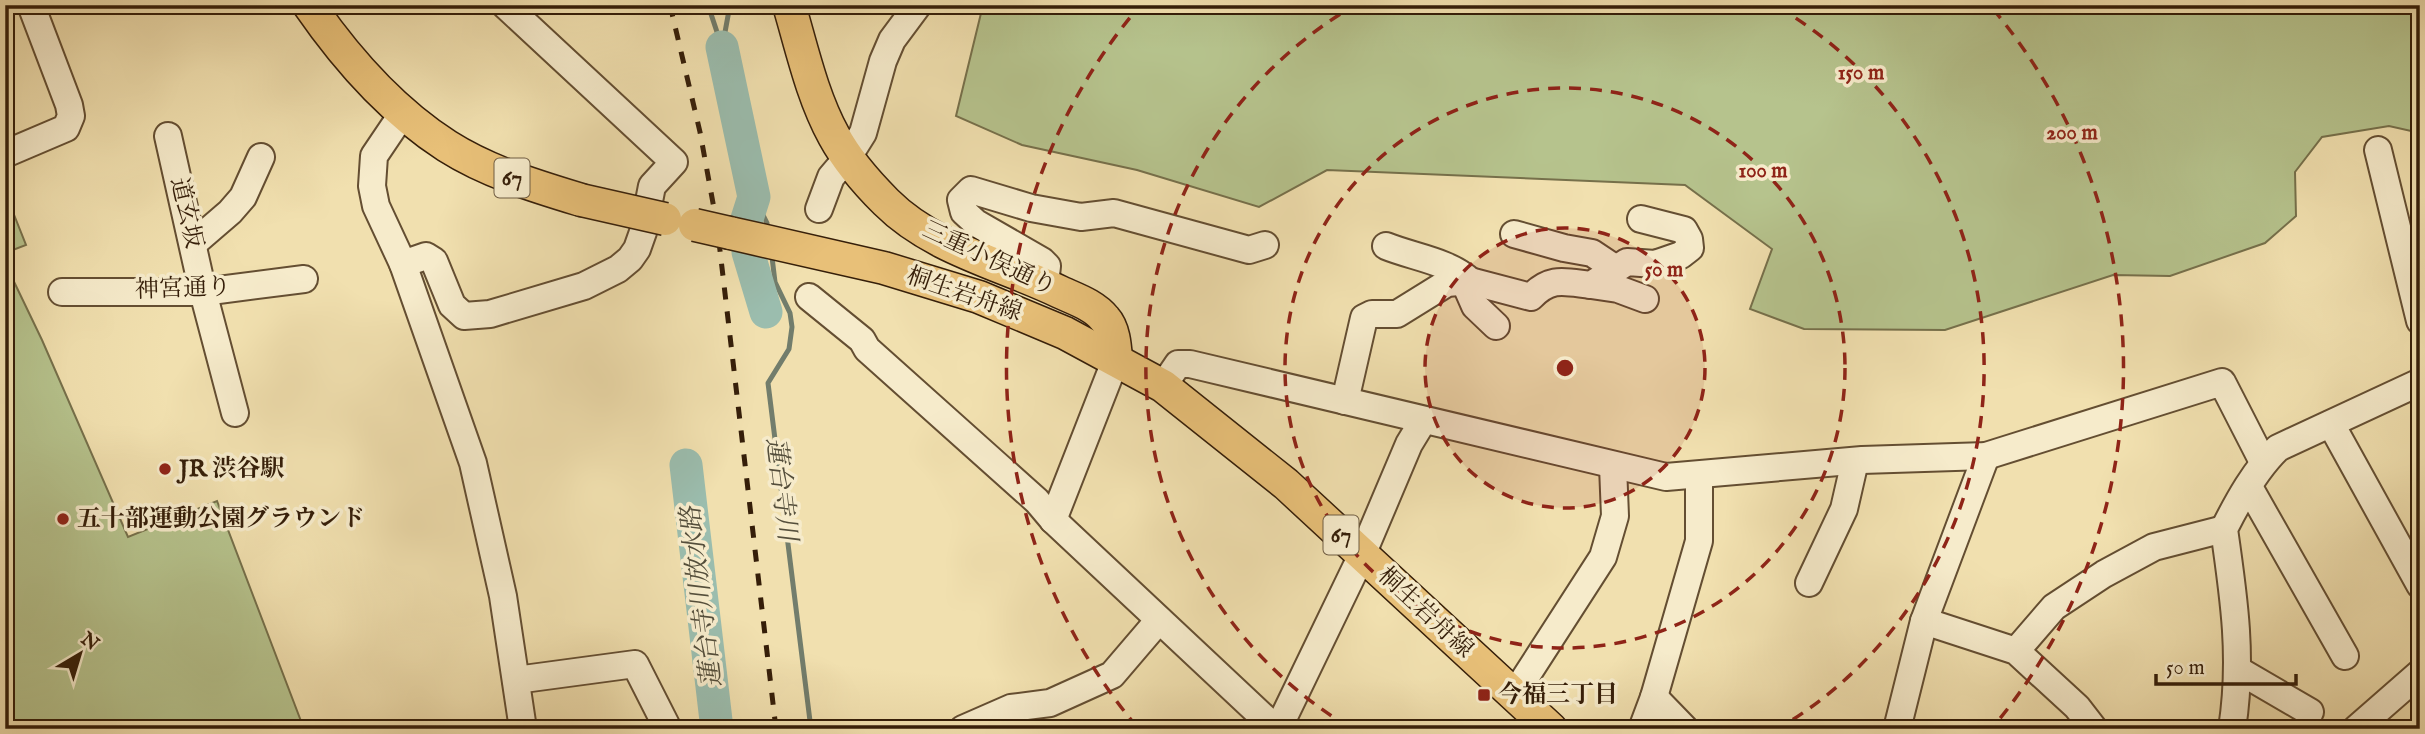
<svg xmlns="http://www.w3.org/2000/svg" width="2425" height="734" font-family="'IM FELL English','Noto Serif JP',serif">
  <rect width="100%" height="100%" fill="#f1e0af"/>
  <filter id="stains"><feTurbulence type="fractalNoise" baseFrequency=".00286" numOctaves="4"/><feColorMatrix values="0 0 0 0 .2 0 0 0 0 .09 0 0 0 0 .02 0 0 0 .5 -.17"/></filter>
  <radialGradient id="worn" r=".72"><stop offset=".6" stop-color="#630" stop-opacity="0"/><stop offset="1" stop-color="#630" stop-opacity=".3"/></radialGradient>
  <g fill="#b6c38d" stroke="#76704b" stroke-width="2">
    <path d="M983 5H2420V133L2389 126 2322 137 2295 172 2296 216 2265 243 2170 276 2113 275 1945 330 1804 329 1750 309 1772 249 1685 185 1327 170 1259 207 1137 170 1022 145 956 116Z"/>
    <path d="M5 192 26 245 5 253Z"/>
    <path d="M5 263 42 340 128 537 217 501 304 729H5Z"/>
  </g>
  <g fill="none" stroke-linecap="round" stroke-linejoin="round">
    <g stroke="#727d6c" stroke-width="5">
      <path d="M708 5 722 47"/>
      <path d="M723 43 730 5"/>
      <path d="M754 197 767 223"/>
      <path d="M772 257 775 282 790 313 792 327 789 349 768 383 811 729"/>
    </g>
    <g stroke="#9bbdae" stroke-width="33">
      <path d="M722 47 754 197 747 219"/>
      <path d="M748 252 766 312"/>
      <path d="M686 465 717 729"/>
    </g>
    <g stroke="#644e32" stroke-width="30">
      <g id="minor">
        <path d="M403 113 374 156 372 186 376 206 403 264 473 463 503 596 523 729"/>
        <path d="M168 136 203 292 235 413"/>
        <path d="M2378 150 2420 321"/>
        <path d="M5 154 66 128 71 116 69 105 31 5"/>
        <path d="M819 209 831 177 848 157 863 133 883 61 892 40 918 5"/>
        <path d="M1514 234 1564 248 1592 253 1616 269"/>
        <path d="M194 243 230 212 243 197 261 157"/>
        <path d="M1386 246C1413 257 1448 261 1470 281"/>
        <path d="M403 264 426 256 434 261 452 305 464 316 490 314 584 286 618 269 630 259 637 249 643 232 652 186 674 162 505 5"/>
        <path d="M1464 281 1475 306 1496 326"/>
        <path d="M1045 284 1047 266 1042 261 976 223 964 212 961 200 971 190 1031 208 1081 217 1114 213 1249 250 1265 245"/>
        <path d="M1591 285 1618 289 1645 299"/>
        <path d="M62 292H203L304 279"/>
        <path d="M809 297 862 340 867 349 1037 501 1053 520 1276 729"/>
        <path d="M1163 386 1178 364H1190L1666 477 1862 460 1986 456 2222 382 2263 462"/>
        <path d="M1345 401 1364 318 1372 314H1397L1447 283 1470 281 1531 297C1551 276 1565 282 1591 285L1627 262 1655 264 1681 255 1690 248 1689 239 1684 230 1641 219"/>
        <path d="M2331 424 2420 585"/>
        <path d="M2249 487 2345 656"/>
        <path d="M1053 520 1116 359"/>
        <path d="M1809 583 1844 509 1855 461"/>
        <path d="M1924 621 2016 651 2077 707 2094 729"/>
        <path d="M2016 651 2054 607 2104 574 2154 547 2224 529"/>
        <path d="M2238 670 2310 712"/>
        <path d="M516 680 635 664 668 729"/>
        <path d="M1514 695 1603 557 1615 516 1613 466"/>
        <path d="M1654 697 1685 729"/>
        <path d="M963 729 1011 708 1050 703 1112 675 1159 620"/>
        <path d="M1278 729 1362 555 1409 444 1423 421"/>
        <path d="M1642 729 1654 697 1699 541V475"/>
        <path d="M1897 729 1924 621 1986 456"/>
        <path d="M2232 729C2243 659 2234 598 2224 529 2238 501 2255 470 2278 448L2420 382"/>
        <path d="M2356 729 2420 673"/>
      </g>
    </g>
    <g stroke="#351e09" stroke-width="35">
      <g id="major">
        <path d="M309 5C347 60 391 110 447 146 488 172 535 186 581 200"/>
        <path d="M789 5C802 49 812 96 834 136 847 160 867 183 886 202 933 249 1002 264 1060 292 1075 299 1094 305 1105 319 1114 329 1115 346 1116 359"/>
        <path d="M730 233 884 268 979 297 1065 333 1163 386 1286 484 1551 729"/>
      </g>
    </g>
    <use href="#minor" stroke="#f6ebcb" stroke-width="26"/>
    <use href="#major" stroke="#e8c078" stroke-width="32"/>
    <path stroke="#351e09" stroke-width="5" stroke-dasharray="12 12" stroke-linecap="butt" d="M670 5 700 132 717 225 776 729"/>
    <g stroke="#351e09" stroke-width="35" stroke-linecap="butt">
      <g id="major-bridge">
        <path d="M581 200 665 219"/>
        <path d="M695 225 730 233"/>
      </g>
    </g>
    <use href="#major-bridge" stroke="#e8c078" stroke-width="32"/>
  </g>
  <circle cx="1565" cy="368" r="140" fill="#8f2418" fill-opacity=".12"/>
  <g fill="none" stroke="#8f2418" stroke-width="3.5" stroke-dasharray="12 9">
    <circle cx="1565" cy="368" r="140"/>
    <circle cx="1565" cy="368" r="280"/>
    <path d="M1349 727A419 419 0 0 1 1352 7M1778 7A419 419 0 0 1 1781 727"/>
    <path d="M1137 727A559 559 0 0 1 1137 9M1993 9A559 559 0 0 1 1993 727"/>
  </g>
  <g fill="#8f2418" stroke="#f6ebcb" stroke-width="2.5">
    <circle cx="165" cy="469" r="7"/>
    <circle cx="63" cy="519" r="7"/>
    <rect x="1477" y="688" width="14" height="14" rx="3.5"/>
  </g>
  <g text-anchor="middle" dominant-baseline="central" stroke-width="7" stroke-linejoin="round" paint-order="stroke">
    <g fill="#f6ebcb" stroke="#6f5c43" stroke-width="2">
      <rect x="494.5" y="158.5" width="35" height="39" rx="5"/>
      <rect x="1323.5" y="515.5" width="35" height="39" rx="5"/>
    </g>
    <g font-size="23" font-weight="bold" fill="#351e09">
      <text x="512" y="178">67</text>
      <text x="1341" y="535">67</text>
    </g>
    <g font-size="24" fill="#351e09" stroke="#f6ebcb">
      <text transform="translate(186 213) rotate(77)">道玄坂</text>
      <text transform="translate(989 259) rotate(25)">三重小俣通り</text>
      <text transform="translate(183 289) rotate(-2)">神宮通り</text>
      <text transform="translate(964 295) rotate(19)">桐生岩舟線</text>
      <text transform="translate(1425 613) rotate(43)">桐生岩舟線</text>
    </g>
    <g font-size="24" font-weight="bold" fill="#351e09" stroke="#f6ebcb" text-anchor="start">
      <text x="179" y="469">JR 渋谷駅</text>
      <text x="77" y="519">五十部運動公園グラウンド</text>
      <text x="1498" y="695">今福三丁目</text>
    </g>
    <g font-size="26" font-style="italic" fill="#544e3b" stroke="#f6ebcb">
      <text transform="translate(781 489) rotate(83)">蓮台寺川</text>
      <text transform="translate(702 597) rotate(-97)">蓮台寺川放水路</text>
    </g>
  </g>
  <circle cx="1565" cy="368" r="10" fill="#8f2418" stroke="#f6ebcb" stroke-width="3.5"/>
  <g font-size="21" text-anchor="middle" font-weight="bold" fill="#8f2418" stroke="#f6ebcb" stroke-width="7" stroke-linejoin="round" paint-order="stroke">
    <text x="1861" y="79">150 m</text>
    <text x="2072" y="139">200 m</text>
    <text x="1763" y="177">100 m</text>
    <text x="1664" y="276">50 m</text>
  </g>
  <rect width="2425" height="734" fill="none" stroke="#f1e0af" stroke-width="28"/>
  <rect x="7" y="7" width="2411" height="720" fill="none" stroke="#351e09" stroke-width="3.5"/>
  <rect x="14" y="14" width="2397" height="706" fill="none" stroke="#351e09" stroke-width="2"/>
  <g transform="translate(80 654) rotate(38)" stroke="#f6ebcb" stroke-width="5" paint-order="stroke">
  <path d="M0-5L12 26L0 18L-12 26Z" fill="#351e09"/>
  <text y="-10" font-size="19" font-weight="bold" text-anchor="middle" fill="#351e09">N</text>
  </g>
  <path d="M2156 674v10h140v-10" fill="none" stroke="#351e09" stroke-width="3.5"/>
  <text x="2166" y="674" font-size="21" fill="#351e09" stroke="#f6ebcb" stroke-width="5" paint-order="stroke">50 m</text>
  <rect width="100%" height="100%" filter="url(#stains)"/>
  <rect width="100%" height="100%" fill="url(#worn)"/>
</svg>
